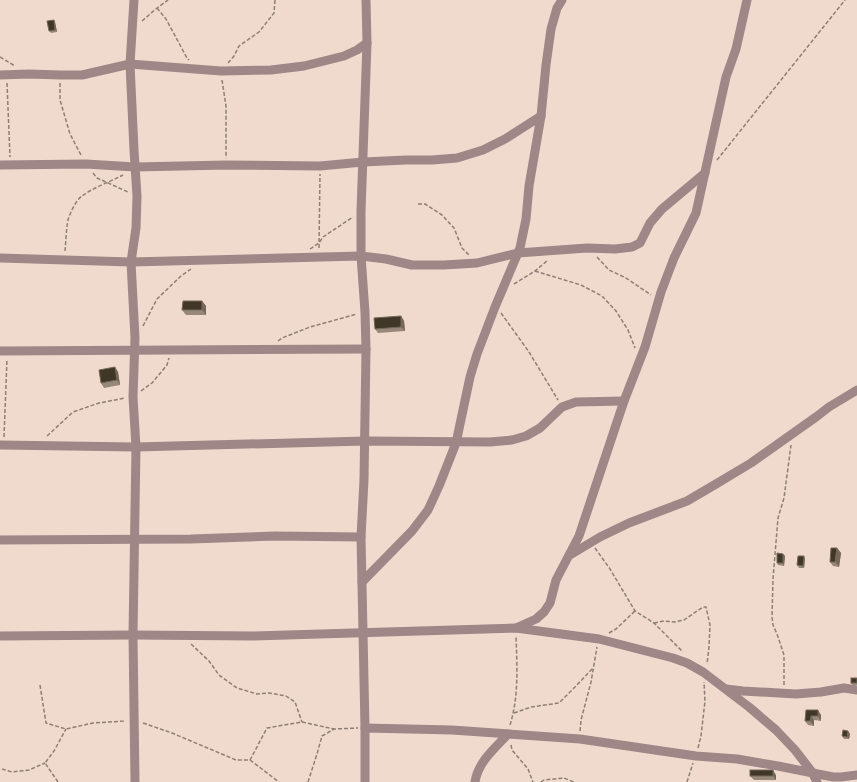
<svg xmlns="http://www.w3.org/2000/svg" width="857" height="782" font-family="'Source Serif 4',serif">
  <rect width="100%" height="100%" fill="#f0dace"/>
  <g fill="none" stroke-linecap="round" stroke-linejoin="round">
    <g stroke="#8e7e76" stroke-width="1.5" stroke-dasharray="4 2" stroke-linecap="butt">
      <path d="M157 8 166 19 187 58 189 60"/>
      <path d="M142 21 157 8 168 0"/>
      <path d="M0 57 15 66"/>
      <path d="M228 63 234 56 239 46 259 32 274 13 275 0"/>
      <path d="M222 80 226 106V158"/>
      <path d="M7 83 10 157"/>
      <path d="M60 83V100L70 134 81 155"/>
      <path d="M717 160 845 0"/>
      <path d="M93 173 97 178 128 192"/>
      <path d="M418 204H425L442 215 454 228 462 248 469 255"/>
      <path d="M319 248 320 174"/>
      <path d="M310 249 319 243 323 237 353 217"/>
      <path d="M65 251C66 241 66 230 68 220 70 213 76 200 82 196 94 187 110 182 123 175"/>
      <path d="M597 257 609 270 626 278 651 295"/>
      <path d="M535 271 581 285 602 296 616 311 628 330 635 348"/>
      <path d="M514 284 535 271 548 260"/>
      <path d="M501 313 529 352 558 400"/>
      <path d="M143 326 157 299 181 276 191 269"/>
      <path d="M278 341 282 338 310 327 357 314"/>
      <path d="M141 391 152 383 167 365 169 358"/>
      <path d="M47 436 73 412 99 403 125 398"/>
      <path d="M4 437 7 359"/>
      <path d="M595 548 610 569 635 611 654 623 683 652"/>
      <path d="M654 623 664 621 674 622 684 620 703 607H706L710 625 709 647 707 664"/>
      <path d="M609 633 616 629 635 611"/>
      <path d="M191 644 209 661 219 675 237 688 257 694 269 693 286 696 295 702 302 722"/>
      <path d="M40 685 46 723 66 729 93 723 126 721"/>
      <path d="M784 685V655L777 634 773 625 772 617 773 579 778 518 784 498 791 445"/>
      <path d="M514 713 531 707 559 703 575 687 593 668"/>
      <path d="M143 723 172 733 236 760H250L267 728 302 722 334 729"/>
      <path d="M510 725C519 696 517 666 516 636"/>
      <path d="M580 731 581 720 591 682 597 647"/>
      <path d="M511 745 512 750 528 769 533 782"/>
      <path d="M698 748 701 736 705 701 704 682"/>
      <path d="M250 760 279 782"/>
      <path d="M2 769 12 772 29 770 45 763"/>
      <path d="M58 782 45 763 54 751 66 729"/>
      <path d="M308 782 317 754 322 736 334 729 358 728"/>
      <path d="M541 782 544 780 564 778 574 782"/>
      <path d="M687 782 693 763"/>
    </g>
    <g stroke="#9f8787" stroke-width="9">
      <path d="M134 0 130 64 134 150 137 196 136 228 131 262 135 338 133 397 136 447 133 635 135 782"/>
      <path d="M0 75 29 74 60 75H82L130 64 221 71 271 70 304 66 344 56 357 50 367 43"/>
      <path d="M0 165 86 164 135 167 226 165 320 166 363 162 406 160H432L457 158 483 150 505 139 541 116"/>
      <path d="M0 258 131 262 361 256 386 259 412 265H444L477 263 518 253 587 248 615 249 632 247 640 243 650 223 662 209 705 173"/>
      <path d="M0 351C122 350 244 349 366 349"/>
      <path d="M0 445 136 447 365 441 490 442 512 440 526 436 540 428 562 407 576 402 624 401"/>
      <path d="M0 540 191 539 275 536 361 537"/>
      <path d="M570 555 600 537 629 523 687 501 716 484 751 463 816 417 829 407 857 390"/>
      <path d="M362 582 412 531 428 510 439 486 456 443 470 377 477 354 495 307 520 248 526 219 529 186 541 116 546 65 551 29 557 8 562 0"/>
      <path d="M516 628 536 619 544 612 550 603 556 580 579 536 624 401 645 347 661 292 674 258 696 213 726 77 736 49 747 0"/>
      <path d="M0 636 133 635 253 636 516 628 599 639 673 658 687 663 703 672 749 707 776 730 795 750 812 772 817 782"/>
      <path d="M726 689 743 691 796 694 821 692 844 688 857 690"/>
      <path d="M365 728 452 730 580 739 696 756 737 759 778 766 833 777H841L857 775"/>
      <path d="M365 782V728L361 537 364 480 366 349 365 312 361 256V211L367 43 366 0"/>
      <path d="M475 782C478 762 495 748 508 734"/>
    </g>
  </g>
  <g fill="#98887b">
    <path d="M54 20 55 22 57 32 51 33 49 31Z"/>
    <path d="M202 301 206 306V315H186L182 310Z"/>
    <path d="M401 316 404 321 405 331 378 333 375 329Z"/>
    <path d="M115 367 118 372 120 385 104 388 101 383Z"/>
    <path d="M837 548 841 553 839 567 833 566 830 562Z"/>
    <path d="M783 554 785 556 784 566 778 565 777 563Z"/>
    <path d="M804 556 805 559 804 568H799L797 565Z"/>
    <path d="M857 678V685L853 686 851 683Z"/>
    <path d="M806 710 821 715V721L814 720V726L808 725 805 721Z"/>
    <path d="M848 731 850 734 849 739H844L842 736Z"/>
    <path d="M776 775V780H754L750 776Z"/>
  </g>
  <g fill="#75685a">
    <path d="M54 20 55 22 57 32 55 30Z"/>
    <path d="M202 301 206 306V315L202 310Z"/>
    <path d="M401 316 404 321 405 331 401 327Z"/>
    <path d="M115 367 118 372 120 385 117 380Z"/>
    <path d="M837 548 841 553 839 567 835 562Z"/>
    <path d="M783 554 785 556 784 566 783 563Z"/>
    <path d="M804 556 805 559 804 568 803 566Z"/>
    <path d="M818 710 821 715V721L818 716Z"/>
    <path d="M811 716 814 720V726L810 721Z"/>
    <path d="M848 731 850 734 849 739 847 737Z"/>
    <path d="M773 770 776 775V780L773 776Z"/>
  </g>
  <g fill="#403728" stroke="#75685a">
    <path d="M54 20 55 30 49 31 47 21Z"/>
    <path d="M183 301H202V310H182Z"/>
    <path d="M401 316V327L375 329 374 318Z"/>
    <path d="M115 367 117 380 101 383 99 370Z"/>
    <path d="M831 548H837L835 562H830Z"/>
    <path d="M777 553 783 554V563H777Z"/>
    <path d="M798 556H804L803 566 797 565Z"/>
    <rect x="851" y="678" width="6" height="5"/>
    <path d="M806 710H818V716H811L810 721H805Z"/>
    <path d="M843 730 848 731 847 737 842 736Z"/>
    <rect x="750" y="770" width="23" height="6"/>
  </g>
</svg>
